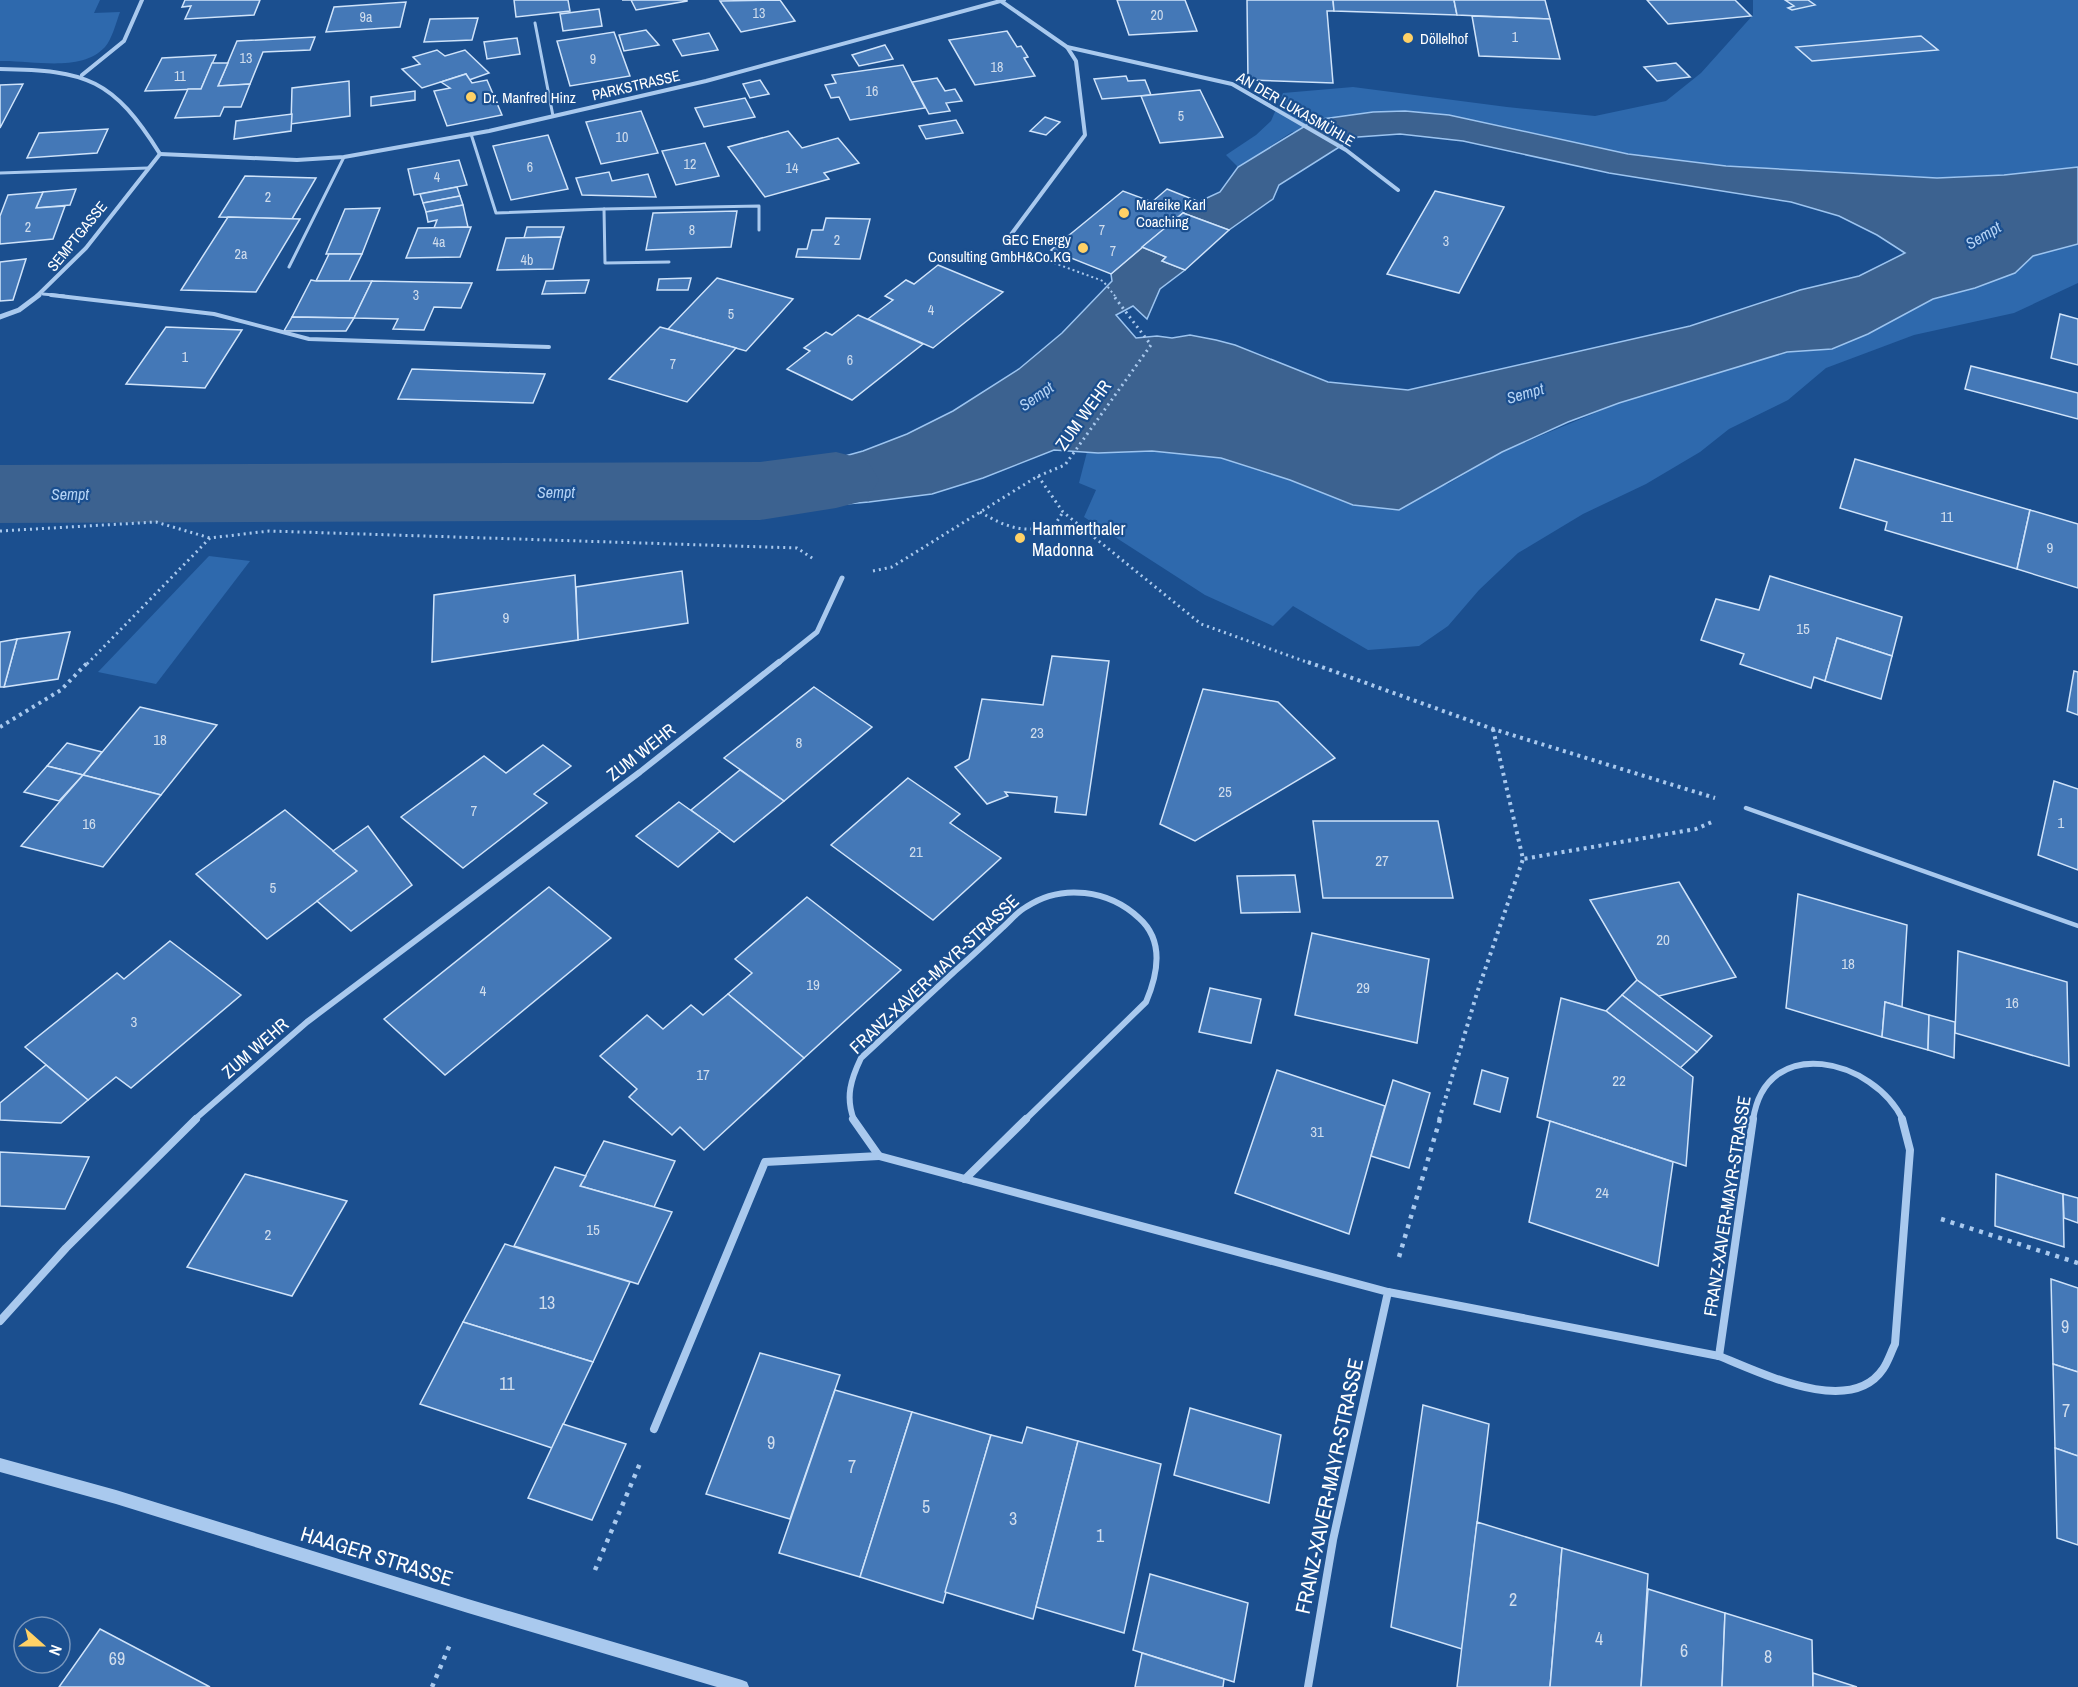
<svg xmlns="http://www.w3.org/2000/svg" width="2078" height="1687" font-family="'Archivo Narrow',sans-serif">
  <rect width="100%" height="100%" fill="#1b4f8f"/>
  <g fill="#2e69ad">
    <path d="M0 0H100L94 13 120 12C116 23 112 39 105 47 81 73 32 60 0 61Z"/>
    <path d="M1753 0H2078V167L2004 175 1937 178 1726 166 1628 154 1449 115 1292 132 1238 167 1226 155 1256 135 1271 121 1283 93 1353 87 1507 107 1595 116 1666 101 1701 73 1753 15Z"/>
    <path d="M2078 244V283L2014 313 1914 335 1826 368 1788 400 1729 429 1700 452 1646 484 1583 514 1518 553 1479 590 1448 626 1419 646 1368 650 1293 606 1273 626 1205 595 1084 517 1096 490 1079 483 1087 452 1152 451 1221 458 1290 480 1353 505 1448 484 1502 452 1619 403 1787 352 1832 349 1868 334 1933 299 1975 288 2014 273 2033 256Z"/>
    <path d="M209 556 250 561 156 684 98 672Z"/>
  </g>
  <path fill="#3c6290" stroke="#9cc4f0" stroke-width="1.5" d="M1405 111 1449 115 1628 154 1726 166 1937 178 2004 175 2078 167V244L2033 256 2015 273 1975 288 1933 299 1868 334 1832 349 1787 352 1619 403 1568 422 1502 452 1399 510 1353 505 1290 480 1221 458 1152 451 1098 453 1054 450 983 478 932 494 869 502 799 508 677 504 707 480 745 471 780 474 863 451 907 434 953 411 1019 369 1062 333 1112 281 1111 274 1142 247 1166 257 1162 261 1185 270 1160 289 1147 319 1133 306 1116 315 1136 338 1157 336 1172 338 1190 335 1216 340 1235 345 1328 382 1408 390 1690 326 1800 290 1859 276 1905 253 1877 235 1839 216 1791 202 1609 173 1463 141 1400 134 1358 137 1344 144 1279 185 1273 199 1229 230 1183 213 1194 204 1220 192 1238 167 1315 120 1373 112Z"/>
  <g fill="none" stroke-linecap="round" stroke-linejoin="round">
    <path fill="#3c6290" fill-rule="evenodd" d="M836 452 867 460 879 480 867 500 836 508 760 520 0 523V465L760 462Z"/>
  </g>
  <g fill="#4478b7" stroke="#cfe3fa" stroke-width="1.5">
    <path d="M185 0H260L254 15 185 19 191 6 182 7Z"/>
    <path d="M514 0H568L570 11 516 17Z"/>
    <path d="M622 0H687V1L636 10 631 0Z"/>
    <path d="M780 0 795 21 741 32 720 1Z"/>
    <path d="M1117 0H1185L1197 31 1129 35Z"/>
    <path d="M1247 0H1333L1334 11H1327L1333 83 1248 80Z"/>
    <path d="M1333 0H1454L1457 15 1334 11Z"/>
    <path d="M1454 0H1545L1550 19 1457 15Z"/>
    <path d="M1647 0H1735L1751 16 1668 24Z"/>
    <path d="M1785 0H1808L1815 5 1792 10 1788 8 1794 6Z"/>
    <path d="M406 2 400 27 326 32 334 7Z"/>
    <path d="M599 9 602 26 563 31 560 14Z"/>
    <path d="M1472 16 1550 19 1560 59 1479 56Z"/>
    <path d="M478 18 472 40 424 42 430 19Z"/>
    <path d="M646 30 659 45 624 51 619 35Z"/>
    <path d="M1007 31 1017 47 1021 46 1028 57 1024 58 1035 76 975 85 949 40Z"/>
    <path d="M614 32 630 76 570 86 557 41Z"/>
    <path d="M709 33 718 50 682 56 673 40Z"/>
    <path d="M1921 36 1938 50 1812 61 1796 47Z"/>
    <path d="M315 37 310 50 263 52 250 84 218 86 237 41Z"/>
    <path d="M517 38 520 54 487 59 484 42Z"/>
    <path d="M885 45 893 59 859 66 852 55Z"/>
    <path d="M437 50 445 56 465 50 489 73 469 80 466 74 422 88 402 69 420 64 413 57Z"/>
    <path d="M216 55 201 89 145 91 162 58Z"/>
    <path d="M212 63H228L218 86 250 84 241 107H224L220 116 175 118 188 89H201Z"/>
    <path d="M1676 63 1690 77 1657 81 1644 67Z"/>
    <path d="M903 65 925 108 850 120 839 97 831 98 825 85 836 83 832 75Z"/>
    <path d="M466 74 472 83 487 80 502 115 447 126 434 91 450 88 441 82Z"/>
    <path d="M1126 76 1128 81 1145 80 1151 95 1102 99 1094 79Z"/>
    <path d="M937 78 945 91 955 89 962 101 946 103 950 111 929 114 912 82Z"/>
    <path d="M760 80 769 94 750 98 743 84Z"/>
    <path d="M349 81 350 116 291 124 292 88Z"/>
    <path d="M23 84 0 128V85Z"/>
    <path d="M1200 90 1223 137 1160 143 1141 96Z"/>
    <path d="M415 91V100L371 106V97Z"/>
    <path d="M745 98 755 117 704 127 695 108Z"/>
    <path d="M641 111 658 153 601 164 586 122Z"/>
    <path d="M292 114 291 131 234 139 236 121Z"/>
    <path d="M1045 117 1060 122 1046 135 1030 131Z"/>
    <path d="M956 120 963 133 926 139 919 126Z"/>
    <path d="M108 129 97 153 27 158 39 133Z"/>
    <path d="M788 131 802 148 838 138 859 163 824 173 829 179 765 197 728 147Z"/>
    <path d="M548 135 568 189 511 200 493 146Z"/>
    <path d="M705 143 719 176 676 185 662 151Z"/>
    <path d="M459 160 467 185 414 195 408 169Z"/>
    <path d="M609 172 612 181 648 174 656 197 582 195 576 178Z"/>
    <path d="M245 176 316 178 292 219 219 217Z"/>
    <path d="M457 187 460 196 423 203 420 194Z"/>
    <path d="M76 189 70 205 36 208 43 192Z"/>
    <path d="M1167 189 1197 201 1111 274 1051 250 1123 191 1152 202Z"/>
    <path d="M1435 191 1504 207 1459 293 1387 274Z"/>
    <path d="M43 192 36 208 65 206 53 239 0 244V216L8 195Z"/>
    <path d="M460 196 463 205 426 212 423 203Z"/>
    <path d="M463 205 468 227 434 228 437 220 428 222 426 212Z"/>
    <path d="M380 208 362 254H326L345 209Z"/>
    <path d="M737 211 731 247 646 250 653 213Z"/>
    <path d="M1183 213 1229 230 1185 270 1162 261 1166 257 1142 247Z"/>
    <path d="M228 217 300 219 256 292 181 290Z"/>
    <path d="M826 218 870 219 860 259 796 257 798 249H807L812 230H823Z"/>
    <path d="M471 227 460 257 406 258 418 228Z"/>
    <path d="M527 227H564L561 237 524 238Z"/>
    <path d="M561 237 553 269 497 270 506 238Z"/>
    <path d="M329 254H362L349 281H316Z"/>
    <path d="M26 259 13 300 0 301V262Z"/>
    <path d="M938 265 1003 292 933 348 868 319 893 300 885 296 906 280 914 284Z"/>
    <path d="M691 278 688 290H657L659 279Z"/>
    <path d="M717 278 793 299 746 351 668 329Z"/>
    <path d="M311 280 316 281H372L354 318 292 317Z"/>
    <path d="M589 280 585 293 542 294 546 281Z"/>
    <path d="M372 281 472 283 461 308 434 307 424 330 393 329 398 319 354 318Z"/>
    <path d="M2060 314 2078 319V365L2051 358Z"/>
    <path d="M858 315 923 344 852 400 787 369 810 351 804 348 826 332 832 335Z"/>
    <path d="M292 317 354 318 346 331H284Z"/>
    <path d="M166 327 242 330 205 388 126 384Z"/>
    <path d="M660 327 736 348 687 402 609 379Z"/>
    <path d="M1971 366 2078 393V419L1965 389Z"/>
    <path d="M412 369 545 374 533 403 398 399Z"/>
    <path d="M1855 459 2030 510 2017 569 1885 530 1887 522 1840 508Z"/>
    <path d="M2030 510 2078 524V588L2017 569Z"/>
    <path d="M682 571 688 623 578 640 576 587Z"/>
    <path d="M575 575 578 640 432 662 434 595Z"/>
    <path d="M1770 576 1902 617 1892 656 1837 638 1825 681 1814 677 1811 688 1740 664 1744 654 1701 640 1716 599 1759 610Z"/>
    <path d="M70 632 58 679 4 687 17 639Z"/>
    <path d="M1837 638 1892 656 1881 699 1825 681Z"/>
    <path d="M17 639 4 687H0V642Z"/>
    <path d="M1052 656 1109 661 1086 815 1055 812 1057 797 1005 792 1008 796 987 804 955 767 969 759 982 699 1043 705Z"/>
    <path d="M2074 671 2078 672V715L2067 711Z"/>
    <path d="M814 687 872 727 784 801 724 758Z"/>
    <path d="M1203 689 1278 702 1335 758 1195 841 1160 824Z"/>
    <path d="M140 707 217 725 161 795 83 775Z"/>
    <path d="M67 743 102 752 83 775 47 766Z"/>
    <path d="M543 745 571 766 534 794 547 803 463 868 401 817 484 756 506 773Z"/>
    <path d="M47 766 83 775 59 801 24 792Z"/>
    <path d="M740 770 784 801 734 842 691 810Z"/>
    <path d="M83 775 161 795 103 867 21 846Z"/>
    <path d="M908 778 960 814 950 823 1001 858 933 920 831 845Z"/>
    <path d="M2054 781 2078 789V870L2038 855Z"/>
    <path d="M679 802 720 831 678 867 636 836Z"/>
    <path d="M285 810 357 871 267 939 196 874Z"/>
    <path d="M1313 821H1438L1453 898H1323Z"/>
    <path d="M368 826 412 885 351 931 317 901 357 871 333 851Z"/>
    <path d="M1295 875 1300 912 1241 913 1237 876Z"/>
    <path d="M1679 882 1736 977 1659 996 1637 980 1590 900Z"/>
    <path d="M549 887 611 938 445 1075 384 1019Z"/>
    <path d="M1798 894 1907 925 1902 1007 1885 1002 1882 1037 1786 1008Z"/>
    <path d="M807 897 901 970 804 1058 728 994 752 973 735 959Z"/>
    <path d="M1312 933 1429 959 1417 1043 1295 1015Z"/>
    <path d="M170 941 241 995 131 1088 116 1077 88 1100 25 1047 117 973 124 979Z"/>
    <path d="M1958 951 2067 982 2069 1066 1955 1033Z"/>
    <path d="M1637 980 1712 1036 1697 1052 1622 995Z"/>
    <path d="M1210 988 1261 999 1251 1043 1199 1032Z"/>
    <path d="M728 994 804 1058 704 1150 680 1127 672 1135 629 1097 637 1089 600 1056 647 1015 663 1029 691 1005 703 1015Z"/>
    <path d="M1622 995 1697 1052 1680 1068 1606 1011Z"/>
    <path d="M1561 998 1606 1011 1693 1077 1686 1166 1537 1117Z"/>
    <path d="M1885 1002 1929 1015 1928 1050 1882 1037Z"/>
    <path d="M1929 1015 1955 1022 1954 1058 1928 1050Z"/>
    <path d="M46 1065 88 1100 61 1123 0 1120V1103Z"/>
    <path d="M1277 1070 1385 1106 1349 1234 1235 1193Z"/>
    <path d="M1482 1070 1508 1078 1500 1112 1474 1104Z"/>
    <path d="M1393 1080 1430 1093 1409 1168 1371 1156Z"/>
    <path d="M1550 1121 1673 1162 1658 1266 1529 1222Z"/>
    <path d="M604 1141 675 1161 654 1207 580 1186Z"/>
    <path d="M0 1152 89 1157 65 1209 0 1206Z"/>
    <path d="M555 1167 586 1176 580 1186 672 1212 638 1284 514 1246Z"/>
    <path d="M245 1174 347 1201 292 1296 187 1267Z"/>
    <path d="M1996 1174 2063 1194 2064 1247 1995 1226Z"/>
    <path d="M2063 1194 2078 1198V1223L2064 1218Z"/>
    <path d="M505 1244 630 1282 593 1362 463 1322Z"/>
    <path d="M2051 1279 2078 1288V1372L2053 1364Z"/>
    <path d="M463 1322 593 1362 552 1448 420 1404Z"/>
    <path d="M760 1353 840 1375 790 1519 706 1494Z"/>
    <path d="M2053 1364 2078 1372V1456L2055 1448Z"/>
    <path d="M835 1390 912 1412 860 1577 779 1553Z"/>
    <path d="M1423 1405 1489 1424 1462 1649 1391 1627Z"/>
    <path d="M1190 1408 1281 1435 1269 1503 1174 1475Z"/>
    <path d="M912 1412 991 1435 943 1603 860 1577Z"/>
    <path d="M563 1424 626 1444 592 1520 528 1498Z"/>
    <path d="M1027 1427 1078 1441 1033 1619 945 1592 991 1435 1022 1443Z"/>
    <path d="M1078 1441 1161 1464 1124 1633 1036 1607Z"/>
    <path d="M2055 1448 2078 1456V1545L2057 1538Z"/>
    <path d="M1477 1522 1562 1548 1550 1687H1457Z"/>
    <path d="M1562 1548 1648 1574 1641 1687H1550Z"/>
    <path d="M1150 1574 1248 1603 1234 1682 1133 1650Z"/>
    <path d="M1648 1589 1725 1613 1722 1687H1641Z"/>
    <path d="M1725 1613 1812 1640 1813 1687H1722Z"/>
    <path d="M100 1629 210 1687H59Z"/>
    <path d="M1142 1653 1224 1679 1223 1687H1135Z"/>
    <path d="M1813 1673 1857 1687H1813Z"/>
  </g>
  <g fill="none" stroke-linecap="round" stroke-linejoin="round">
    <path stroke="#a9c9ee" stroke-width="2" stroke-dasharray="2 3" stroke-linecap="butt" d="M1035 256 1103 281 1115 296"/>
    <g stroke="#a9c9ee" stroke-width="3" stroke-dasharray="2 4" stroke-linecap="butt">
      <path d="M1038 476 1063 512 1201 624 1312 664"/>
      <path d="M980 512C1008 528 1022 533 1054 526L1063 512"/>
      <path d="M0 531 156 522 210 538"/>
      <path d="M873 571 892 567 1038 476 1065 465 1151 345 1113 295"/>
      <path d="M87 664 210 538 269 531 797 548 815 560"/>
    </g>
    <g stroke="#a9c9ee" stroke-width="4" stroke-dasharray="3 4.5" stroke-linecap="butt">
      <path d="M1308 662 1493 729 1715 798"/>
      <path d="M0 727 61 690 88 662"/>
      <path d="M1493 729 1523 859 1696 829 1714 821"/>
      <path d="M1439 1120 1477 993 1523 859"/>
    </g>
    <g stroke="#a9c9ee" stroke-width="4.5" stroke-dasharray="4 6" stroke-linecap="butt">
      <path d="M1941 1219 2078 1263"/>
      <path d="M1399 1257 1440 1119"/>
      <path d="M595 1570 641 1461"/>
      <path d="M432 1687 451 1642"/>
    </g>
    <g stroke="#a9c9ee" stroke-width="3">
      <path d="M535 23 553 116"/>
      <path d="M471 134 496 213 604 209 605 263 669 262"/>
      <path d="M0 173 148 168"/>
      <path d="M604 209 759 206V230"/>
      <path d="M289 267 344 157"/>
      <path d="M43 294 64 296"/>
    </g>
    <path stroke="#a9c9ee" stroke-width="4" d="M51 295 214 314 309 339 549 347"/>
    <path stroke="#a9c9ee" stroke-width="4.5" d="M1746 808 2078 926"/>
    <g stroke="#a9c9ee" stroke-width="4">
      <path d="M1001 1 1067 47 1076 61 1085 135 1004 244"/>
      <path d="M1067 47 1232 84 1346 150 1398 190"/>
      <path d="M0 69C87 70 113 79 160 154"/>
      <path d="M82 75 124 41 142 0"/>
      <path d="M160 154 297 160 344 157 489 131 706 81 1004 0"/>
      <path d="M37 296 86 248 160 154"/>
    </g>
    <g stroke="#a9c9ee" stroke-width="5">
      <path d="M0 317 19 310 39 295"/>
      <path d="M777 664 817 632 842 578"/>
    </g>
    <g stroke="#a9c9ee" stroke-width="6">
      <path d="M194 1120 307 1022 640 772 779 662"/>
      <path d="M854 1120C845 1097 851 1079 861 1058 892 1029 924 1000 955 971 971 957 986 943 1002 928 1010 921 1017 912 1026 907 1062 883 1109 890 1139 918 1165 941 1158 974 1146 1002L1025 1120"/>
      <path d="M1753 1120C1766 1032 1874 1059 1903 1120"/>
    </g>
    <g stroke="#a9c9ee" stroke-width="8">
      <path d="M853 1119 879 1156 965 1179"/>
      <path d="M965 1179 1388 1292 1333 1540 1308 1687"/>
      <path d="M965 1179 1026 1119"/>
      <path d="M1388 1292 1719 1356"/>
      <path d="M0 1321 66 1248 196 1119"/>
      <path d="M1719 1356C1760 1372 1850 1418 1883 1369 1888 1362 1891 1352 1895 1344L1910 1150 1902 1119"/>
      <path d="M1719 1356 1753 1119"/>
      <path d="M654 1429 765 1162 879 1156"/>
    </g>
    <path fill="#a9c9ee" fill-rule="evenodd" d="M0 1458 116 1490 468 1599 742 1680 747 1682 749 1687H717L468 1613 116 1504 0 1472Z"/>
  </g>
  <g fill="#ffd166" stroke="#1b4f8f" stroke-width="2">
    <circle cx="1408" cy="38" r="6"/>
    <circle cx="471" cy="97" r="6"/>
    <circle cx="1124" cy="213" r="6"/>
    <circle cx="1083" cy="248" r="6"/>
    <circle cx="1020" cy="538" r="6"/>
  </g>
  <g text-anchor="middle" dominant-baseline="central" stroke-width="4.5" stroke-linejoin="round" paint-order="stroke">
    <g font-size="14" fill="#d0dded">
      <text x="759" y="13">13</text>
      <text x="1157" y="15">20</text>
      <text x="366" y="17">9a</text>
      <text x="1515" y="37">1</text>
      <text x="246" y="58">13</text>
      <text x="593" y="59">9</text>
      <text x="997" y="67">18</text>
      <text x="180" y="76">11</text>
      <text x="872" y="91">16</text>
      <text x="1181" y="116">5</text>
      <text x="622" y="137">10</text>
      <text x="690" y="164">12</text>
      <text x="530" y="167">6</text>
      <text x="792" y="168">14</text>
      <text x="437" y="177">4</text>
      <text x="268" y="197">2</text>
      <text x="28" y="227">2</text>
      <text x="692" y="230">8</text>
      <text x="1102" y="230">7</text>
      <text x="837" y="240">2</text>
      <text x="1446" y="241">3</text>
      <text x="439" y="242">4a</text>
      <text x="1113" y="251">7</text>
      <text x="241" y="254">2a</text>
      <text x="527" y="260">4b</text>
      <text x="416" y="295">3</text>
      <text x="931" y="310">4</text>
      <text x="731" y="314">5</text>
      <text x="185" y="357">1</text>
      <text x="850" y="360">6</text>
      <text x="673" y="364">7</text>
    </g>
    <g font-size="15" fill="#fff" stroke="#1b4f8f" text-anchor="start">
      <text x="1420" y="38">Döllelhof</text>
      <text x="483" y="97">Dr. Manfred Hinz</text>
      <text x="1136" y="204">Mareike Karl<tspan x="1136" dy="17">Coaching</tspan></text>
      <text x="1071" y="239" text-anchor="end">GEC Energy<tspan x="1071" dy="17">Consulting GmbH&amp;Co.KG</tspan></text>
    </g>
    <g font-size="15" fill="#fff" stroke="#1b4f8f">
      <text transform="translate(636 85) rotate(-13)">PARKSTRASSE</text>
      <text transform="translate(1296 109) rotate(30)">AN DER LUKASMÜHLE</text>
      <text transform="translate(77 236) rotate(-51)">SEMPTGASSE</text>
    </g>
    <g font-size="15" fill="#d0dded">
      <text x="1947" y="516">11</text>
      <text x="2050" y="547">9</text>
      <text x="506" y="617">9</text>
      <text x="1803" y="628">15</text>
      <text x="1037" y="732">23</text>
      <text x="160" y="739">18</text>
      <text x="799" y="742">8</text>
      <text x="1225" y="791">25</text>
      <text x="474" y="810">7</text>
      <text x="2061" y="822">1</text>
      <text x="89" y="823">16</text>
      <text x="916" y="851">21</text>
      <text x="1382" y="860">27</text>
      <text x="273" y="887">5</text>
      <text x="1663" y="939">20</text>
      <text x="1848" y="963">18</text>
      <text x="813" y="984">19</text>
      <text x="1363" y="987">29</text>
      <text x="483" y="990">4</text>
      <text x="2012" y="1002">16</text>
      <text x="134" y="1021">3</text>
      <text x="703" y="1074">17</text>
      <text x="1619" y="1080">22</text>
      <text x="1317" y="1131">31</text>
      <text x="1602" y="1192">24</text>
      <text x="593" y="1229">15</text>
      <text x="268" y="1234">2</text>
    </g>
    <g font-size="16" font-style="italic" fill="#b5d3f5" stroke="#1b4f8f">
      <text transform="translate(1983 235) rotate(-31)">Sempt</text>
      <text transform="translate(1525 393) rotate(-16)">Sempt</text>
      <text transform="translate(1036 396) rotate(-35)">Sempt</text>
      <text x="556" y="492">Sempt</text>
      <text x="70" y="494">Sempt</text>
    </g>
    <g font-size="18" fill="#fff" stroke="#1b4f8f">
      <text transform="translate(1083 415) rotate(-54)">ZUM WEHR</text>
      <text transform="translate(641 752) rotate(-38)">ZUM WEHR</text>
      <text transform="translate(934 974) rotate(-43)">FRANZ-XAVER-MAYR-STRASSE</text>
      <text transform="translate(255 1048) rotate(-41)">ZUM WEHR</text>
      <text transform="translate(1727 1206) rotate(-81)">FRANZ-XAVER-MAYR-STRASSE</text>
    </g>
    <g font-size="18" fill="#fff" stroke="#1b4f8f" text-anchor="start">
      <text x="1032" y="528">Hammerthaler<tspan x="1032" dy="21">Madonna</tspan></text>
    </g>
    <g font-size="18" fill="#d0dded">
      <text x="547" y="1302">13</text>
      <text x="2065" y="1326">9</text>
      <text x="507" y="1383">11</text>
      <text x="2066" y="1410">7</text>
      <text x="771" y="1442">9</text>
      <text x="852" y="1466">7</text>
      <text x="926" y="1506">5</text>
      <text x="1013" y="1518">3</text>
      <text x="1100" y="1535">1</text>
      <text x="1513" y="1599">2</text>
      <text x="1599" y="1638">4</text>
      <text x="1684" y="1650">6</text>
      <text x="1768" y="1656">8</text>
      <text x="117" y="1658">69</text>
    </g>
    <g font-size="21" fill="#fff" stroke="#1b4f8f">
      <text transform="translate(1329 1486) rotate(-78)">FRANZ-XAVER-MAYR-STRASSE</text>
      <text transform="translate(377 1556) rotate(17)">HAAGER STRASSE</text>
    </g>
  </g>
  <g transform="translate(42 1645) rotate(111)"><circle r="28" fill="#1b4f8f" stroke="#7695bc" stroke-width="1.5"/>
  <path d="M0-4.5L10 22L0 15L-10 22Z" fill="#ffd166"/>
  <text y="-9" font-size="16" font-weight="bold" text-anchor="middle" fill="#ffffff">N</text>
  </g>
</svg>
